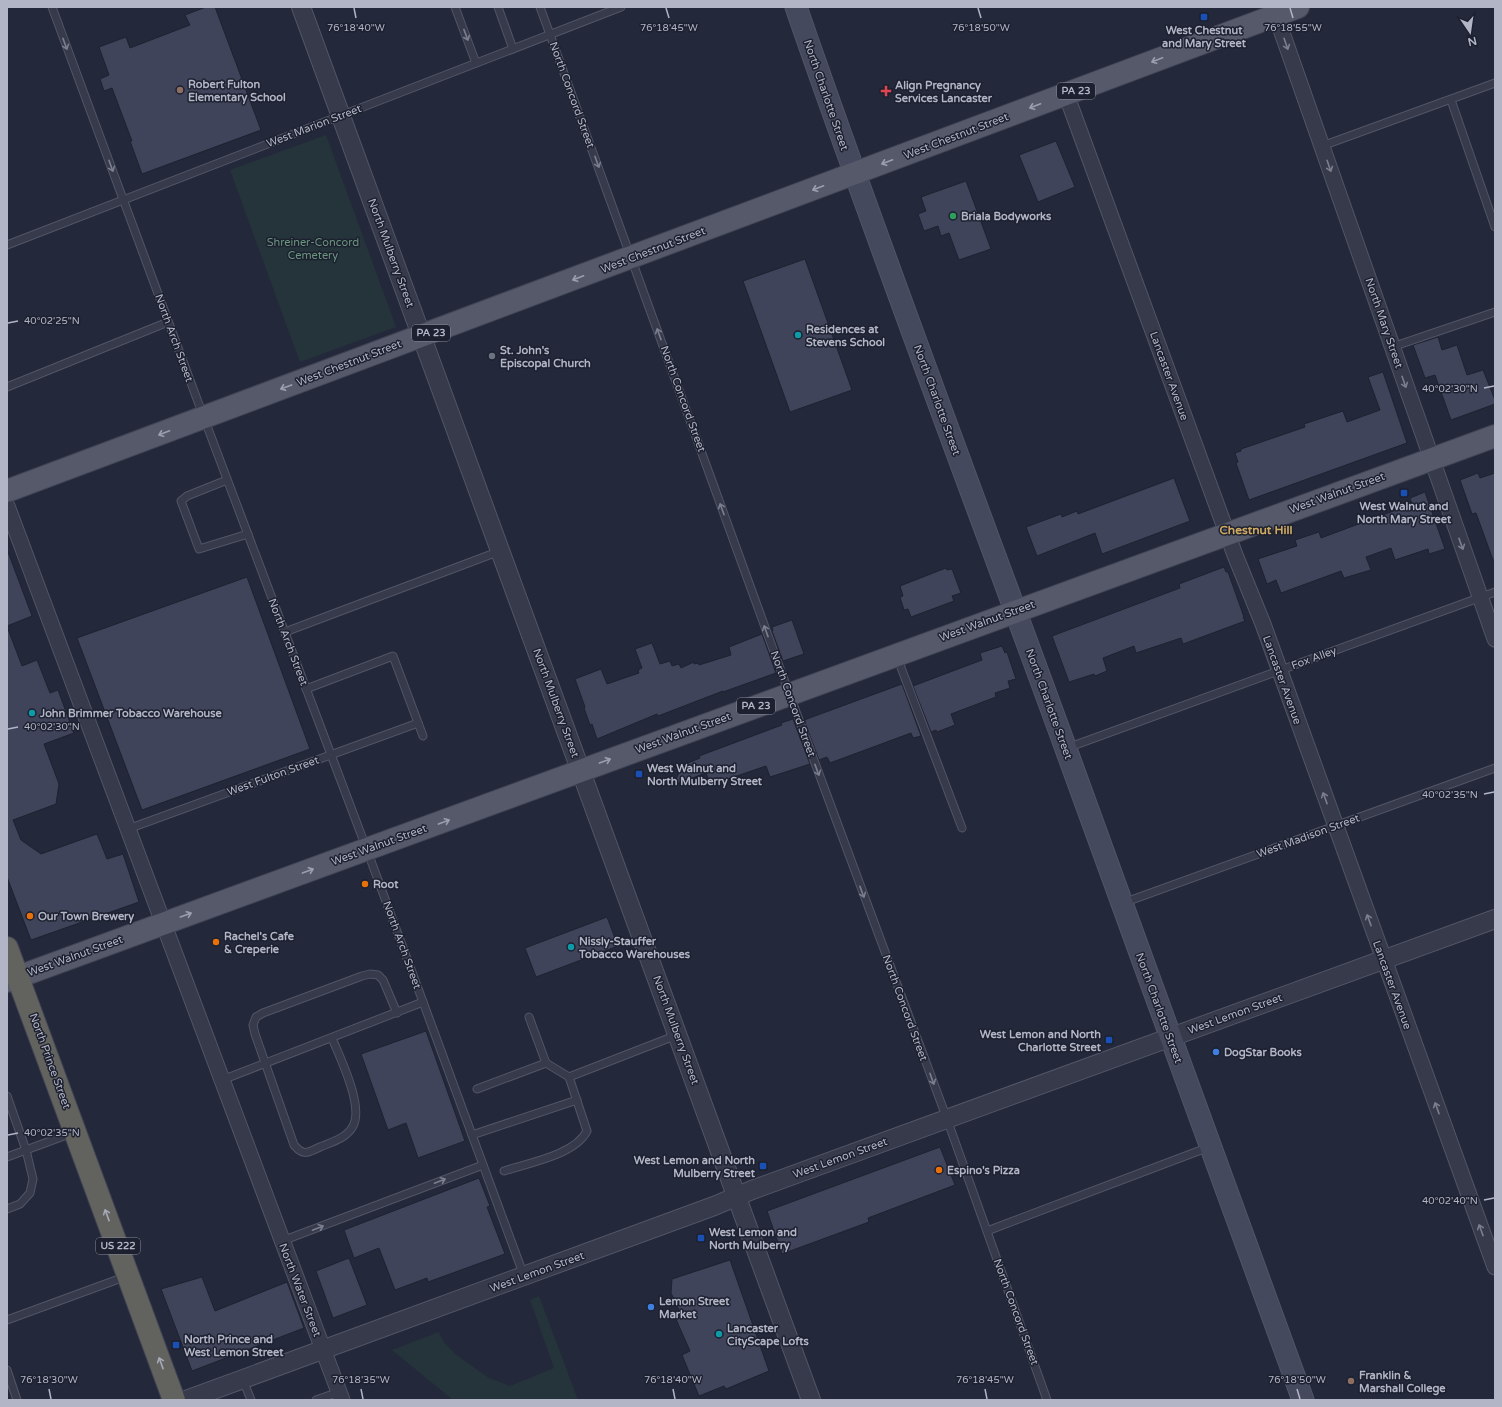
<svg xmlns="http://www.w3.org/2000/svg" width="1502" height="1407" font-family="'Varela Round',sans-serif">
  <rect width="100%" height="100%" fill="#23283a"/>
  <g fill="#25343b">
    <path d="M326 135 396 327 300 362 230 170Z"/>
    <path d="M539 1296 578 1400H453L392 1350 439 1332 443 1341 455 1354 489 1378 510 1386 554 1368 530 1300Z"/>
  </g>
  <g fill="#3f445a" stroke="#1e2231">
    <path d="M206 7H215L261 130 142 174 130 141H132L112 88 104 91 100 79 109 75 99 47 126 37 130 48 190 25 185 15Z"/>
    <path d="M1056 141 1075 187 1038 202 1019 155Z"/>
    <path d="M966 181 991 249 959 260 949 233 941 236 938 226 924 231 918 214 926 211 921 197Z"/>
    <path d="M805 259 852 390 790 412 743 281Z"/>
    <path d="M1438 337 1442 350 1457 345 1467 375 1483 370 1495 400V404L1451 420 1435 375 1425 378 1413 345Z"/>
    <path d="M1383 372 1407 443 1249 500 1236 463 1238 462 1235 453 1241 451V449L1305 427 1304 424 1343 411 1347 422 1380 410 1368 377Z"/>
    <path d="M1478 473 1480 478 1495 473V560H1493L1476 513 1472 514 1460 480Z"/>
    <path d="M1174 478 1190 521 1102 554 1095 533 1037 556 1026 527 1061 514 1062 517 1077 511 1078 514Z"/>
    <path d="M1425 492 1445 549 1429 554 1428 549 1395 560 1391 548 1366 557 1371 570 1344 578 1341 571 1281 593 1276 580 1267 584 1258 559 1297 546 1295 540 1319 532 1321 538 1412 504 1410 498Z"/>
    <path d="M7 552H8L32 616 7 626Z"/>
    <path d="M1224 567 1226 572H1228L1244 617H1243L1245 621 1183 644 1181 638 1136 653 1134 646 1103 658 1107 671 1095 676 1094 674 1069 682 1052 636 1180 588 1179 584Z"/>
    <path d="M946 568 947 570 952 569 961 593 952 596 954 601 911 617 908 609 904 610 900 597 903 596 900 586Z"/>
    <path d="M247 577 310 749 142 810 77 638Z"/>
    <path d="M792 620 804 654 783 661 772 631 773 630 772 627Z"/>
    <path d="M7 629H8L22 666 37 660 50 693 58 690 74 733 44 744 59 784 56 804 13 820 21 840 41 854 97 834 107 859 123 854 139 902 31 940 7 877Z"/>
    <path d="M762 634 776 673 723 692V691L658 716 657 714 597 739 592 724 590 725 584 708 585 707 575 679 601 669 607 684 639 673 638 670 642 668 635 649 652 643 660 664 670 661 672 666 679 664 681 668 694 662V664L698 663 699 665 731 655 729 647Z"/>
    <path d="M1002 646 1005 653 1007 652 1016 679 1008 681 1010 688 995 693 996 697 951 714 955 725 937 732 936 730 931 732 913 686 982 660 980 653Z"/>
    <path d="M902 684 921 736 913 738 911 733 830 763 827 757 819 760 804 720Z"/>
    <path d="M793 719 810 764 770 777 766 766 725 780 724 779 710 783 706 773 673 785 683 765 700 758 699 756 782 725 781 723Z"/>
    <path d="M607 917 618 946 536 977 525 948Z"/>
    <path d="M426 1031 465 1141 418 1158 406 1123 388 1130 361 1054Z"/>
    <path d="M940 1147 955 1185 868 1218 869 1222 782 1254 767 1211Z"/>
    <path d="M479 1178 490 1206 487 1207 505 1254 428 1282 427 1278 395 1290 379 1248 354 1258 344 1230Z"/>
    <path d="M349 1258 367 1305 333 1318 316 1271Z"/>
    <path d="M730 1260 769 1371 726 1389 724 1386 699 1396 682 1355 690 1351 675 1317 681 1314 671 1293 672 1279Z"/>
    <path d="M202 1277 215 1311 287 1282 304 1328 192 1371 161 1289Z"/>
  </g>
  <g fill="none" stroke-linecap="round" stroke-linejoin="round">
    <g stroke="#525565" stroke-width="9">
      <g id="service">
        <path d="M52 7 204 418 367 850 524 1276"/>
        <path d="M455 7 476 63"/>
        <path d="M498 7 513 49"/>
        <path d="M540 7 782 674 947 1119 1047 1400"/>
        <path d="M1451 100 1495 227"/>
        <path d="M1322 146 1495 83"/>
        <path d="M7 245 621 7"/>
        <path d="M1392 347 1495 312"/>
        <path d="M7 387 168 322"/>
        <path d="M227 480 187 496 181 501 199 549 248 534"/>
        <path d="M285 632 500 551"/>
        <path d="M897 657 962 828"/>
        <path d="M306 689 393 656 423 736"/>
        <path d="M1067 748 1495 592"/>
        <path d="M128 829 418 723"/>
        <path d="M1123 903 1495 768"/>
        <path d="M529 1017 546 1063 569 1077"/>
        <path d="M332 1038C340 1058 364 1106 353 1126 347 1138 332 1142 320 1147 308 1152 304 1157 294 1145L255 1034 253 1025 256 1017 263 1013 362 976 370 974 378 975 383 980 397 1013"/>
        <path d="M222 1080 423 1002"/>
        <path d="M477 1089 546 1063"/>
        <path d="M7 1096 26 1150 33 1179 30 1193 20 1204 7 1209"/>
        <path d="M472 1135 577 1100"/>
        <path d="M7 1157 72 1133"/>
        <path d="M504 1171C528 1163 575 1155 587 1131L569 1077 677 1035"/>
        <path d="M987 1231 1209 1147"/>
        <path d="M282 1241 483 1165"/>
        <path d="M7 1320 127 1276"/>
        <path d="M7 1370 17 1400"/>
        <path d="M243 1380 251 1400"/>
        <path d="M316 1400 339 1392"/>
      </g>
    </g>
    <g stroke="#525565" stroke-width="17">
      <g id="minor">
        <path d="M1273 7 1495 639"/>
        <path d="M1066 94 1235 555 1263 624 1495 1267"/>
        <path d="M7 506 342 1400"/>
      </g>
    </g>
    <g stroke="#525565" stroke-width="20">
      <g id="tertiary">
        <path d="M301 7 811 1400"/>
        <path d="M186 1400 714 1206 752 1190 1495 919"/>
      </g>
    </g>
    <g stroke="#525565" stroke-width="23">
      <path id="secondary" d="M796 7C882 256 976 502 1066 749 1145 966 1223 1183 1303 1400"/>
    </g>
    <g stroke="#404453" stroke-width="24">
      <g id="primary">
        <path d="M7 491 1298 7"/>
        <path d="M7 981 1495 436"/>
      </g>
    </g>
    <g stroke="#3f4252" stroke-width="24">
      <path id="trunk" d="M7 948 174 1400"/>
    </g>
    <use href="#service" stroke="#373a4a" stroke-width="7"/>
    <use href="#minor" stroke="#373a4a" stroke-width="15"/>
    <use href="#tertiary" stroke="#373a4a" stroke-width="18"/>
    <use href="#secondary" stroke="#45495d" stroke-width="21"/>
    <use href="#primary" stroke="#55596a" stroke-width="22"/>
    <use href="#trunk" stroke="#62625f" stroke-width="22"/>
  </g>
  <defs><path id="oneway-shaft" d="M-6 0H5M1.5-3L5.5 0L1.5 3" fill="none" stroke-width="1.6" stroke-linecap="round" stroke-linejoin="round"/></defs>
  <g stroke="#7b7e8e">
    <use href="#oneway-shaft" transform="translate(466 35) rotate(69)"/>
    <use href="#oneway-shaft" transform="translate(65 44) rotate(70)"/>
    <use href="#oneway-shaft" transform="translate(1286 44) rotate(71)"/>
    <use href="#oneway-shaft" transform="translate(597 162) rotate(70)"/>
    <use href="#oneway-shaft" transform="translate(111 166) rotate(70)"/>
    <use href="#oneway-shaft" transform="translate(1329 166) rotate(71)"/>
    <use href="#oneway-shaft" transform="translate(659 334) rotate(-110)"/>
    <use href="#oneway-shaft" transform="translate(1404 382) rotate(71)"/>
    <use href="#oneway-shaft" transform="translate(722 509) rotate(-110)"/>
    <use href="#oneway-shaft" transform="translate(1461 544) rotate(70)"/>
    <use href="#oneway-shaft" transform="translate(766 631) rotate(-110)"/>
    <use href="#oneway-shaft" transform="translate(817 770) rotate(70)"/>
    <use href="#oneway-shaft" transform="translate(1325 798) rotate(-110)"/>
    <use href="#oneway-shaft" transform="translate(862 892) rotate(70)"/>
    <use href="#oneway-shaft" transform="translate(1369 920) rotate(-110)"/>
    <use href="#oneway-shaft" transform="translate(932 1079) rotate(70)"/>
    <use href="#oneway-shaft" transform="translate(1437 1108) rotate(-110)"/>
    <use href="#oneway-shaft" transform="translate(440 1181) rotate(-21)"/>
    <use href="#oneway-shaft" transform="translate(318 1228) rotate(-21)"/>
    <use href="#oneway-shaft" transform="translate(1481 1230) rotate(-110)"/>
  </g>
  <g stroke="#9b9eaf">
    <use href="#oneway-shaft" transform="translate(1157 60) rotate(159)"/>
    <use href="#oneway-shaft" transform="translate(1035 106) rotate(159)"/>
    <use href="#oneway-shaft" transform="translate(887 162) rotate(159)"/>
    <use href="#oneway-shaft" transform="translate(818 188) rotate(159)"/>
    <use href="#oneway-shaft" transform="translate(578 278) rotate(159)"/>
    <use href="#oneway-shaft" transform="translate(286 387) rotate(160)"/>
    <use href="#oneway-shaft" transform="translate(164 433) rotate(159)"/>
    <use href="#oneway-shaft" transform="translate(605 761) rotate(-20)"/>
    <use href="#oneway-shaft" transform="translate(444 822) rotate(-20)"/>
    <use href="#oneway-shaft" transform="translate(308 871) rotate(-20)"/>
    <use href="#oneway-shaft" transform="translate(186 915) rotate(-20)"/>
  </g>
  <g stroke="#a6a9b7">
    <use href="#oneway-shaft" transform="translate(107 1215) rotate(-110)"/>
    <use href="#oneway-shaft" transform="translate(161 1363) rotate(-110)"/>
  </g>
  <path fill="none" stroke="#b2b5c6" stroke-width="1.5" d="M354 8 356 18M666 8 669 18M978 8 981 18M1290 8 1293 18M8 323 18 321M1484 388 1494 386M8 729 18 727M1484 794 1494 792M8 1135 18 1133M1484 1200 1494 1198M49 1389 51 1399M361 1389 363 1399M673 1389 675 1399M985 1389 987 1399M1297 1389 1300 1399"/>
  <g fill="#1a4fb4" stroke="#1c202f" stroke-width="1.5">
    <rect x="1200" y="13" width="8" height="8" rx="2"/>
    <rect x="1400" y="489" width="8" height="8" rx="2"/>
    <rect x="635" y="770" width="8" height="8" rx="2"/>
    <rect x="1105" y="1036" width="8" height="8" rx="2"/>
    <rect x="759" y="1162" width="8" height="8" rx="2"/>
    <rect x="697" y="1234" width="8" height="8" rx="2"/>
    <rect x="172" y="1341" width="8" height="8" rx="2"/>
  </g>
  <g fill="#8d6e63" stroke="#1c202f" stroke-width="1.5">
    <circle cx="180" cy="90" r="4"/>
    <circle cx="1351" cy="1381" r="4"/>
  </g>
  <path fill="#e0444e" stroke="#1c202f" stroke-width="1.5" d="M884 85h4v4h4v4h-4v4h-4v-4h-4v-4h4z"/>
  <circle fill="#2e9e5b" stroke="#1c202f" stroke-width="1.5" cx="953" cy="216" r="4"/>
  <g fill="#0f9aa8" stroke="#1c202f" stroke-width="1.5">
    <circle cx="798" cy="335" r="4"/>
    <circle cx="32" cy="713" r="4"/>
    <circle cx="571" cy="947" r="4"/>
    <circle cx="719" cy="1334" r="4"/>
  </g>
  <circle fill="#6b7280" stroke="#1c202f" stroke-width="1.5" cx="492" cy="356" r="4"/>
  <g fill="#e8710a" stroke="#1c202f" stroke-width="1.5">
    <circle cx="365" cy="884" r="4"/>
    <circle cx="30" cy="916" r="4"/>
    <circle cx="216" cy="942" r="4"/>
    <circle cx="939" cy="1170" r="4"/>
  </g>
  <g fill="#3f7fe0" stroke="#1c202f" stroke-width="1.5">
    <circle cx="1216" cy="1052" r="4"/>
    <circle cx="651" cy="1307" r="4"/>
  </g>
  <g text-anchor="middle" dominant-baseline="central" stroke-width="3" stroke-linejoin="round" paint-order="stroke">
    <g fill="#1c202f" stroke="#858899" stroke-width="1">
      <rect x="1057" y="83" width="38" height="16" rx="3"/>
      <rect x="412" y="325" width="38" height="16" rx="3"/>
      <rect x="737" y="698" width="38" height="16" rx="3"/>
      <rect x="96" y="1238" width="44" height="16" rx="3"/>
    </g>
    <g font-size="10" font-weight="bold" fill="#b2b5c6">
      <text x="1076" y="91">PA 23</text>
      <text x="431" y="333">PA 23</text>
      <text x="756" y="706">PA 23</text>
      <text x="118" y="1246">US 222</text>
    </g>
    <g font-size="11" font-weight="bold" fill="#b2b5c6" stroke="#1c202f" text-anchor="start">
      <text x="1204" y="30" text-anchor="middle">West Chestnut<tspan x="1204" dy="13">and Mary Street</tspan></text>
      <text x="188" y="84">Robert Fulton<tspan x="188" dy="13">Elementary School</tspan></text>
      <text x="895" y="85">Align Pregnancy<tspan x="895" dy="13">Services Lancaster</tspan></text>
      <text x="961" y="216">Briala Bodyworks</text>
      <text x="806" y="329">Residences at<tspan x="806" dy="13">Stevens School</tspan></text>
      <text x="500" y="350">St. John's<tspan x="500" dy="13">Episcopal Church</tspan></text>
      <text x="1404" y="506" text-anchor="middle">West Walnut and<tspan x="1404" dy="13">North Mary Street</tspan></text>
      <text x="40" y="713">John Brimmer Tobacco Warehouse</text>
      <text x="647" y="768">West Walnut and<tspan x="647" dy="13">North Mulberry Street</tspan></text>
      <text x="373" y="884">Root</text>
      <text x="38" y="916">Our Town Brewery</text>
      <text x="224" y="936">Rachel's Cafe<tspan x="224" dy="13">&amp; Creperie</tspan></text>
      <text x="579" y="941">Nissly-Stauffer<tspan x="579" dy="13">Tobacco Warehouses</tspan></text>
      <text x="1101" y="1034" text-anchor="end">West Lemon and North<tspan x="1101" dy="13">Charlotte Street</tspan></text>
      <text x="1224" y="1052">DogStar Books</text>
      <text x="755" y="1160" text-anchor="end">West Lemon and North<tspan x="755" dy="13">Mulberry Street</tspan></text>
      <text x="947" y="1170">Espino's Pizza</text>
      <text x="709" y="1232">West Lemon and<tspan x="709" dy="13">North Mulberry</tspan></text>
      <text x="659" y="1301">Lemon Street<tspan x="659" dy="13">Market</tspan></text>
      <text x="727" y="1328">Lancaster<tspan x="727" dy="13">CityScape Lofts</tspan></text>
      <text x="184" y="1339">North Prince and<tspan x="184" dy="13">West Lemon Street</tspan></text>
      <text x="1359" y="1375">Franklin &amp;<tspan x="1359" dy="13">Marshall College</tspan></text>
    </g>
    <g font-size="11" fill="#b2b5c6" stroke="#1c202f">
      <text transform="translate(572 95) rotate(70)">North Concord Street</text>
      <text transform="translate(826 95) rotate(71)">North Charlotte Street</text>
      <text transform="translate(314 126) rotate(-21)">West Marion Street</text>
      <text transform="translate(956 136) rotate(-21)">West Chestnut Street</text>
      <text transform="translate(653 250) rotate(-21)">West Chestnut Street</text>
      <text transform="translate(391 253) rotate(70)">North Mulberry Street</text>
      <text transform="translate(1384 323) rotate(71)">North Mary Street</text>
      <text transform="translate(174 338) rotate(70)">North Arch Street</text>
      <text transform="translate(349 363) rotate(-21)">West Chestnut Street</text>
      <text transform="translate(1169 376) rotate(70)">Lancaster Avenue</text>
      <text transform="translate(683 399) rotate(70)">North Concord Street</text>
      <text transform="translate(937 400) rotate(70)">North Charlotte Street</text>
      <text transform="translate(1337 493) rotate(-20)">West Walnut Street</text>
      <text transform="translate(987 621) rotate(-20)">West Walnut Street</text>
      <text transform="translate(288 642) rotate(69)">North Arch Street</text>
      <text transform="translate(1314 658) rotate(-20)">Fox Alley</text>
      <text transform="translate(1282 680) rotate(70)">Lancaster Avenue</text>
      <text transform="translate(556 703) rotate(70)">North Mulberry Street</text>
      <text transform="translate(793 704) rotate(70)">North Concord Street</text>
      <text transform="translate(1049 704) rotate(70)">North Charlotte Street</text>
      <text transform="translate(683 733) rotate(-20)">West Walnut Street</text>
      <text transform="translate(273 776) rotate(-20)">West Fulton Street</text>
      <text transform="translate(1308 836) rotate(-20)">West Madison Street</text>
      <text transform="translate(379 845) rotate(-20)">West Walnut Street</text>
      <text transform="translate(402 945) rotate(70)">North Arch Street</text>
      <text transform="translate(75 956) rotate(-20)">West Walnut Street</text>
      <text transform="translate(1392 985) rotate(70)">Lancaster Avenue</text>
      <text transform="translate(905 1008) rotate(70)">North Concord Street</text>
      <text transform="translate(1159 1008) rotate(70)">North Charlotte Street</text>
      <text transform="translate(1235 1014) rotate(-20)">West Lemon Street</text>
      <text transform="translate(676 1030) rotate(70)">North Mulberry Street</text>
      <text transform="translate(50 1061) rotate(70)">North Prince Street</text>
      <text transform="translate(840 1158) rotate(-20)">West Lemon Street</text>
      <text transform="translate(537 1272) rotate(-20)">West Lemon Street</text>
      <text transform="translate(300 1290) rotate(69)">North Water Street</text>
      <text transform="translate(1016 1312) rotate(70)">North Concord Street</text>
    </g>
    <g font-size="11" fill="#6a967e" stroke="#1c202f">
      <text x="313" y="242">Shreiner-Concord<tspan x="313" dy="13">Cemetery</tspan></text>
    </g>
    <g font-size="12" font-weight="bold" fill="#d0aa63" stroke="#1c202f">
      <text x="1256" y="530">Chestnut Hill</text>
    </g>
  </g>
  <g font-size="10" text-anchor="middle" fill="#b2b5c6" stroke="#1c202f" stroke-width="3" stroke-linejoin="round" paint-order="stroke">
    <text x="356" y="31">76°18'40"W</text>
    <text x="669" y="31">76°18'45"W</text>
    <text x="981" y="31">76°18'50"W</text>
    <text x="1293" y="31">76°18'55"W</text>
    <text x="52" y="324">40°02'25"N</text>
    <text x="1450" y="392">40°02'30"N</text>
    <text x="52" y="730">40°02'30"N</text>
    <text x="1450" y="798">40°02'35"N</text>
    <text x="52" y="1136">40°02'35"N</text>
    <text x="1450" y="1204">40°02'40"N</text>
    <text x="49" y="1383">76°18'30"W</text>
    <text x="361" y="1383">76°18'35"W</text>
    <text x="673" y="1383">76°18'40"W</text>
    <text x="985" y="1383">76°18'45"W</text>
    <text x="1297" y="1383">76°18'50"W</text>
  </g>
  <rect width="1502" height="1407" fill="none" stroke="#b2b5c6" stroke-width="16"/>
  <g transform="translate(1470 32) rotate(167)" stroke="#1c202f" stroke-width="3" paint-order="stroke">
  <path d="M0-3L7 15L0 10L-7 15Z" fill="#b2b5c6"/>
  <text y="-6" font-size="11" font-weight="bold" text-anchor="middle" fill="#b2b5c6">N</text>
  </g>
</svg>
